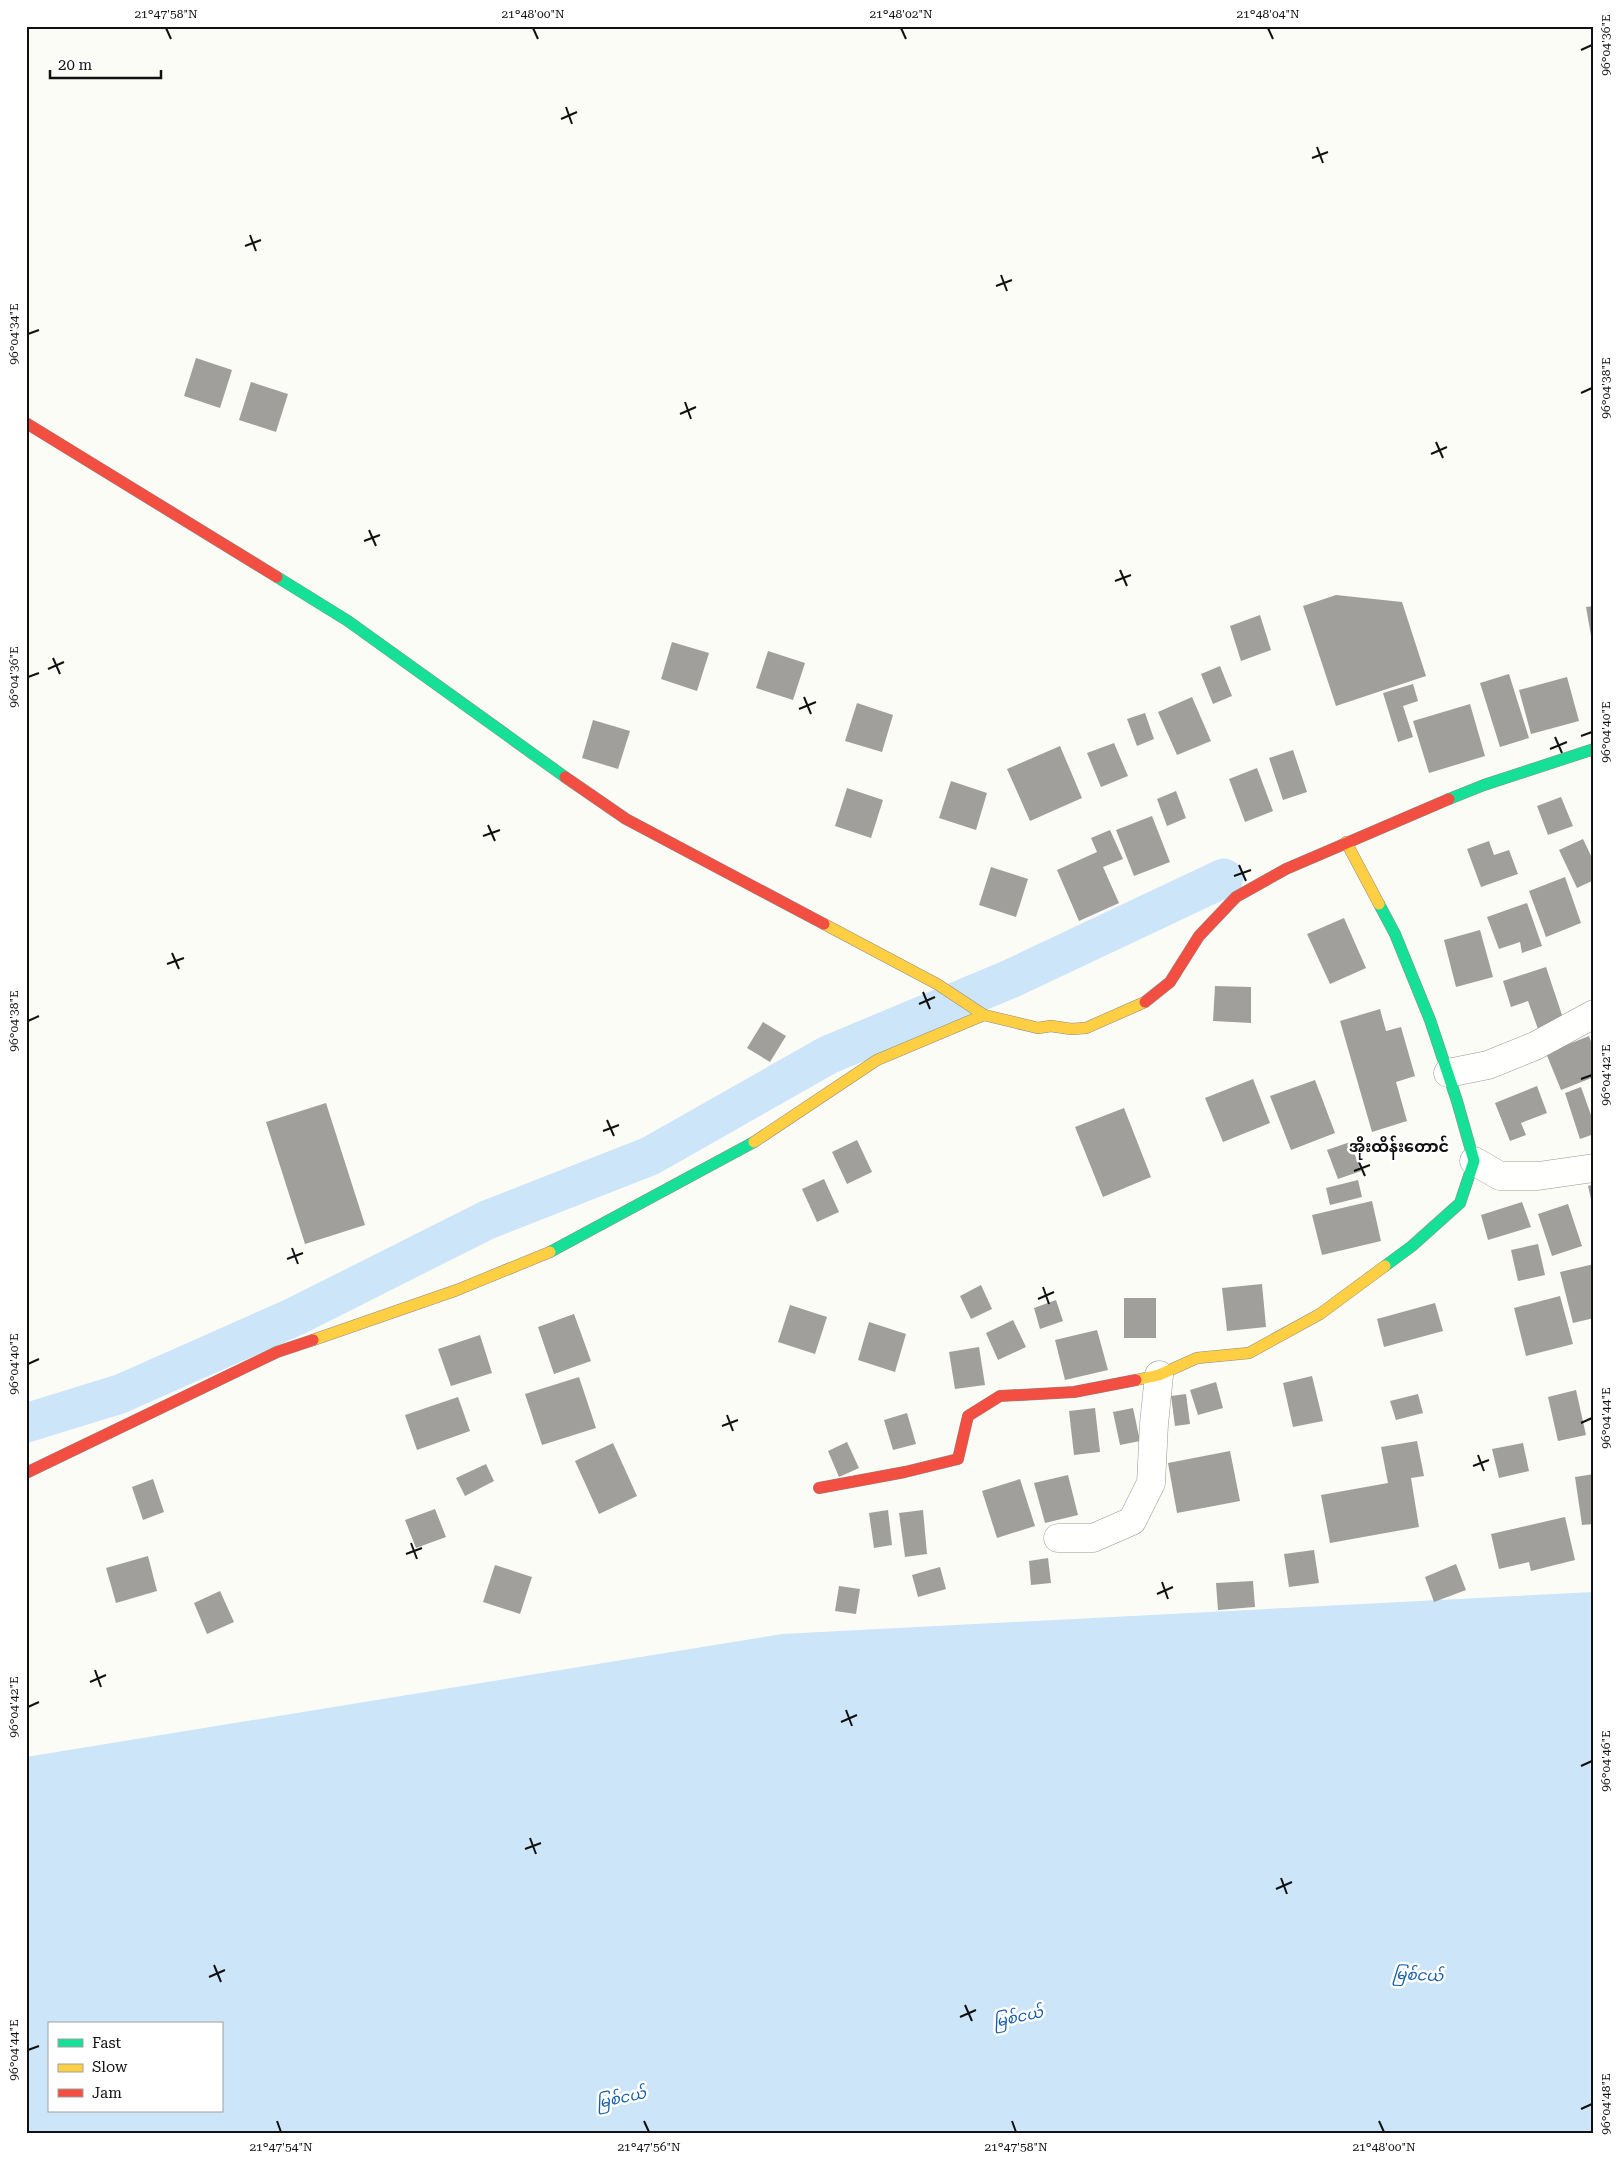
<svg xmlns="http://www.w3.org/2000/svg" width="1620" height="2160" font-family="'Roboto Serif','Noto Sans Myanmar',serif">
  <rect width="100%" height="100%" fill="#fcfcf7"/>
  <path fill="#cce5f8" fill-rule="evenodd" d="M1594 1592V2134H26V1757L782 1634ZM49 2024H221V2111H49Z"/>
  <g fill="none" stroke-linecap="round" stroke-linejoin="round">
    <path stroke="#cce5f8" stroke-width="39" d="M26 1423 120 1394 296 1316 487 1220 650 1156 828 1055 1010 979 1224 878"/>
  </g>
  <g fill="#a09f9c">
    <path d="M196 358 232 370 220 408 184 396Z"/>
    <path d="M251 382 288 394 276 432 239 420Z"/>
    <path d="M1336 595 1402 602 1426 676 1336 706 1303 606Z"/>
    <path d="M1594 606V647H1593L1586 607Z"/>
    <path d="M1260 615 1271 650 1241 661 1230 626Z"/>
    <path d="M672 642 709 653 697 691 661 679Z"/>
    <path d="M768 651 805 663 793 700 756 688Z"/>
    <path d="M1220 666 1232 696 1213 704 1201 674Z"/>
    <path d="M1509 674 1529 738 1500 747 1480 683Z"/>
    <path d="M1567 677 1579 721 1531 734 1519 690Z"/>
    <path d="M1413 684 1418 701 1403 706 1413 737 1398 742 1383 693Z"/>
    <path d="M1192 697 1211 741 1177 755 1158 712Z"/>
    <path d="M857 703 893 715 882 752 845 741Z"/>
    <path d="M1470 704 1485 756 1429 773 1413 721Z"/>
    <path d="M1145 713 1154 739 1137 746 1127 719Z"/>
    <path d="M593 720 630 731 618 769 582 758Z"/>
    <path d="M1114 743 1128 776 1101 787 1087 753Z"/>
    <path d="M1060 746 1082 798 1030 821 1007 769Z"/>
    <path d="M1293 750 1307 792 1283 800 1269 758Z"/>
    <path d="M1257 768 1273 811 1245 822 1229 779Z"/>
    <path d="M951 781 987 793 976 830 939 818Z"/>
    <path d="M847 788 883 800 871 838 835 826Z"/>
    <path d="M1176 791 1186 818 1167 826 1157 799Z"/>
    <path d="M1561 797 1573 826 1548 835 1537 806Z"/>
    <path d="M1152 816 1170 862 1134 876 1116 830Z"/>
    <path d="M1110 830 1123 859 1103 867 1119 903 1079 921 1057 870 1097 852 1091 838Z"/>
    <path d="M1583 839 1594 862V880L1577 888 1559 850Z"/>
    <path d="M1489 841 1494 855 1509 850 1518 874 1481 887 1467 849Z"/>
    <path d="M991 867 1028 879 1016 917 979 905Z"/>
    <path d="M1565 877 1581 923 1546 937 1529 891Z"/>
    <path d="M1527 903 1542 946 1522 953 1520 942 1499 949 1487 917Z"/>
    <path d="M1344 918 1366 968 1330 984 1307 934Z"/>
    <path d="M1480 930 1493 977 1456 987 1444 940Z"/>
    <path d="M1546 967 1564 1021 1538 1029 1528 1001 1511 1007 1503 981Z"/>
    <path d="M1215 986 1251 987V1023L1213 1021Z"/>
    <path d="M1380 1009 1386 1031 1401 1027 1415 1076 1396 1082 1407 1121 1372 1132 1340 1021Z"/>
    <path d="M763 1022 786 1036 770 1062 747 1048Z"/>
    <path d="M1589 1036 1594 1050V1077L1561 1090 1546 1053Z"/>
    <path d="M1253 1079 1270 1123 1223 1142 1205 1098Z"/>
    <path d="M1315 1080 1335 1133 1291 1150 1270 1096Z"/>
    <path d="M1537 1086 1547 1113 1521 1123 1526 1135 1510 1141 1495 1103Z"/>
    <path d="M1581 1087 1591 1115 1594 1114V1134L1580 1139 1565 1093Z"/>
    <path d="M326 1103 365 1225 305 1244 266 1122Z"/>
    <path d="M1124 1108 1151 1177 1103 1197 1075 1127Z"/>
    <path d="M857 1140 872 1172 847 1184 832 1152Z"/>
    <path d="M1350 1142 1361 1171 1338 1179 1327 1150Z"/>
    <path d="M824 1179 839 1212 817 1222 802 1189Z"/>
    <path d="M1358 1180 1362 1197 1330 1205 1326 1188Z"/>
    <path d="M1594 1184V1207L1593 1208 1588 1186Z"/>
    <path d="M1372 1201 1381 1241 1322 1255 1312 1215Z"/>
    <path d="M1522 1202 1531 1227 1488 1240 1481 1215Z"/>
    <path d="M1568 1204 1582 1246 1552 1256 1538 1214Z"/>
    <path d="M1538 1244 1545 1275 1518 1281 1511 1250Z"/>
    <path d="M1594 1264V1318L1573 1323 1560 1272Z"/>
    <path d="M1262 1284 1266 1327 1227 1331 1222 1288Z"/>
    <path d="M981 1285 992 1309 971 1319 960 1296Z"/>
    <path d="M1560 1296 1573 1344 1526 1356 1514 1308Z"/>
    <rect x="1124" y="1298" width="32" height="40"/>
    <path d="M1056 1300 1063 1321 1040 1329 1034 1308Z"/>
    <path d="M1435 1303 1443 1331 1384 1347 1377 1319Z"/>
    <path d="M790 1305 827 1317 815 1354 778 1342Z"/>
    <path d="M574 1314 591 1361 554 1374 538 1327Z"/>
    <path d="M1013 1320 1026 1347 998 1360 986 1333Z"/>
    <path d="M869 1322 906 1334 895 1372 858 1360Z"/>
    <path d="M1097 1330 1108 1370 1065 1380 1055 1340Z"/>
    <path d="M480 1335 492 1373 451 1386 438 1349Z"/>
    <path d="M979 1347 985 1385 955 1389 949 1352Z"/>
    <path d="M1312 1376 1323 1421 1293 1427 1283 1383Z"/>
    <path d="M579 1377 596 1428 542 1445 525 1394Z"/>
    <path d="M1216 1382 1223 1408 1198 1415 1190 1390Z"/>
    <path d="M1576 1390 1586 1435 1558 1441 1548 1397Z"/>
    <path d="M1186 1394 1190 1424 1175 1426 1171 1396Z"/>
    <path d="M1418 1394 1423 1413 1396 1420 1390 1401Z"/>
    <path d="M458 1397 470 1431 417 1450 405 1415Z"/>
    <path d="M1095 1408 1100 1452 1074 1455 1069 1411Z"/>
    <path d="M1133 1408 1140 1441 1120 1445 1113 1412Z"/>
    <path d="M907 1413 916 1444 893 1450 884 1420Z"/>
    <path d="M1417 1441 1424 1476 1411 1478 1419 1527 1330 1543 1321 1495 1388 1483 1381 1447Z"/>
    <path d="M847 1442 859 1468 839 1477 828 1451Z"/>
    <path d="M613 1443 637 1496 599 1514 575 1461Z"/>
    <path d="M1523 1443 1529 1471 1499 1478 1492 1449Z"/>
    <path d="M1230 1451 1240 1501 1177 1513 1168 1463Z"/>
    <path d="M486 1464 494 1481 465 1496 456 1478Z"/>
    <path d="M1594 1474V1524L1582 1525 1575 1477Z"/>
    <path d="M1068 1475 1078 1515 1045 1523 1034 1483Z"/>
    <path d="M153 1479 164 1512 143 1520 132 1487Z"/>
    <path d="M1020 1479 1035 1526 997 1538 982 1491Z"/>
    <path d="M435 1509 446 1537 416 1548 405 1520Z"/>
    <path d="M888 1510 892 1545 874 1548 869 1513Z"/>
    <path d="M923 1510 927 1554 905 1557 899 1513Z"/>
    <path d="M1565 1517 1575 1560 1531 1571 1529 1562 1499 1569 1491 1534Z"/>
    <path d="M1314 1550 1319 1583 1289 1587 1284 1554Z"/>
    <path d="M148 1556 157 1591 116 1603 106 1568Z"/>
    <path d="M1048 1558 1051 1583 1031 1585 1029 1561Z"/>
    <path d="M1456 1564 1466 1590 1434 1602 1425 1577Z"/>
    <path d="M495 1565 532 1577 520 1614 483 1602Z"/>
    <path d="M940 1567 946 1589 918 1597 912 1575Z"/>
    <path d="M1253 1581 1255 1607 1218 1610 1216 1583Z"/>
    <path d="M839 1586 860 1589 856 1614 835 1611Z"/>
    <path d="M220 1591 234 1622 207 1634 194 1603Z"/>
  </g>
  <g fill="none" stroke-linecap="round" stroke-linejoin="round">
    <g stroke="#979795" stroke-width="29">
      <g id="street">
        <path d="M1448 1073 1488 1065 1535 1046 1594 1014"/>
        <path d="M1474 1161 1500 1176H1538L1594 1168"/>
        <path d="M1058 1538H1093L1132 1521 1151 1483 1154 1424 1159 1375"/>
      </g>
    </g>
    <g stroke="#8d8d8b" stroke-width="12">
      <g id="fast">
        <path d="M277 577 348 621 565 777"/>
        <path d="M1449 799 1484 785 1594 749"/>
        <path d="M1379 904 1395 934 1430 1020 1457 1101 1474 1161 1460 1203 1412 1246 1385 1266"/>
        <path d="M550 1252 754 1142"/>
      </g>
    </g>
    <g stroke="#8d8d8b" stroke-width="12">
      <g id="slow">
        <path d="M1346 842 1379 904"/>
        <path d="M824 924 937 984 984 1015"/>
        <path d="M754 1142 877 1060 984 1015 1038 1028 1051 1026 1071 1029 1086 1028 1145 1002"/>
        <path d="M313 1340 457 1290 550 1252"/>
        <path d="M1136 1380 1159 1375 1197 1358 1249 1353 1320 1314 1385 1266"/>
      </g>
    </g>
    <g stroke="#8d8d8b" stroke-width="12">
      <g id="jam">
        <path d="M26 423 277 577"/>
        <path d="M565 777 626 819 824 924"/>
        <path d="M1145 1002 1170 982 1199 936 1236 897 1286 869 1449 799"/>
        <path d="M26 1473 277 1352 313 1340"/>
        <path d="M819 1488 905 1472 958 1459 968 1416 1000 1396 1074 1392 1136 1380"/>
      </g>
    </g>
    <use href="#street" stroke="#fffffe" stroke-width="28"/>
    <use href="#fast" stroke="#16e098" stroke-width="11"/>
    <use href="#slow" stroke="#ffcf43" stroke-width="11"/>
    <use href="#jam" stroke="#f24e42" stroke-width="11"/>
  </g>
  <path fill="none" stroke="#111" stroke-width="2" d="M166 28 171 39M533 28 538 39M901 28 906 39M1268 28 1273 39M1581 50 1592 45M566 107 572 124M561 119 577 112M1317 147 1323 163M1312 158 1328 152M250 235 256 251M245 246 261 240M1001 275 1007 291M996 286 1012 280M28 334 39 330M1581 393 1592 388M685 402 691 419M680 414 696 407M1436 442 1443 458M1431 454 1447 447M369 530 376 546M364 541 380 535M1120 570 1127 586M1115 581 1131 575M53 658 60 674M48 669 64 662M28 677 39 673M804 697 811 714M799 709 816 702M1581 736 1592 732M1555 737 1562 753M1550 749 1567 742M488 825 495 841M483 836 500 830M1239 865 1246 881M1234 876 1251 870M172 953 179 969M167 964 184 958M923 992 930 1009M919 1004 935 997M28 1021 39 1016M1581 1079 1592 1075M607 1120 614 1136M603 1131 619 1125M1358 1160 1365 1176M1354 1171 1370 1165M292 1248 298 1264M287 1259 303 1253M1043 1287 1049 1304M1038 1299 1054 1292M28 1364 39 1359M727 1415 733 1431M1581 1423 1592 1418M722 1426 738 1420M1478 1455 1484 1471M1473 1466 1489 1460M411 1543 417 1559M406 1554 422 1548M1162 1582 1168 1599M1157 1594 1173 1587M95 1670 101 1687M90 1682 106 1675M28 1707 39 1702M846 1710 852 1726M841 1722 857 1715M1581 1766 1592 1761M530 1838 536 1854M525 1849 541 1843M1281 1878 1287 1894M1276 1889 1292 1882M214 1965 221 1982M209 1977 225 1970M965 2005 972 2021M960 2017 976 2010M28 2050 39 2046M1581 2109 1592 2104M277 2121 281 2132M644 2121 649 2132M1012 2121 1016 2132M1379 2121 1384 2132"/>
  <g text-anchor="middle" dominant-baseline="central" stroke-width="5" stroke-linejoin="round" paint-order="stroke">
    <g font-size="15" font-style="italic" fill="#145da8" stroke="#fff">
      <text transform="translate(1418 1975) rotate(3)">မြစ်ငယ်</text>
      <text transform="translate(1018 2017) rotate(-12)">မြစ်ငယ်</text>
      <text transform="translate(621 2098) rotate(-12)">မြစ်ငယ်</text>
    </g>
    <g font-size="16" font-weight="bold" fill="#111" stroke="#fff">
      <text x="1399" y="1146">အိုးထိန်းတောင်</text>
    </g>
  </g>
  <rect width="1620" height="2160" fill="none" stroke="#ffffff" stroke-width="55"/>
  <rect x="48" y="2022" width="175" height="90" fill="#ffffff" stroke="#a0a0a0"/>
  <rect x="58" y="2039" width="25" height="8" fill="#16e098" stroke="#a0a0a0"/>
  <text x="92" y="2048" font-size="15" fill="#111111">Fast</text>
  <rect x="58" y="2064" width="25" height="8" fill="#ffcf43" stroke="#a0a0a0"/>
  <text x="92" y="2072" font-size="15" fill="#111111">Slow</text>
  <rect x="58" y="2089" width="25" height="8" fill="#f24e42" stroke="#a0a0a0"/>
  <text x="92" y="2098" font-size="15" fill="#111111">Jam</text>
  <path d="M50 70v8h111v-8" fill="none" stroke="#111111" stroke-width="2.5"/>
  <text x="58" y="70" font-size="15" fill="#111111" stroke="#ffffff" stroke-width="4" paint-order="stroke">20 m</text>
  <rect x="28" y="28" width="1564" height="2104" fill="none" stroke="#111" stroke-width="2"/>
  <g font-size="12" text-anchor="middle" fill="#111">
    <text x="166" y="18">21°47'58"N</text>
    <text x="533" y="18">21°48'00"N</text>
    <text x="901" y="18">21°48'02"N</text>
    <text x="1268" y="18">21°48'04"N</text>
    <text transform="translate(1606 45) rotate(-90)" y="4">96°04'36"E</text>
    <text transform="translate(14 334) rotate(-90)" y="4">96°04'34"E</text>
    <text transform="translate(1606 388) rotate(-90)" y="4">96°04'38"E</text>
    <text transform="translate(14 677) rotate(-90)" y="4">96°04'36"E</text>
    <text transform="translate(1606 732) rotate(-90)" y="4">96°04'40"E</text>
    <text transform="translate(14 1021) rotate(-90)" y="4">96°04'38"E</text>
    <text transform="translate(1606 1075) rotate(-90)" y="4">96°04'42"E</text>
    <text transform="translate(14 1364) rotate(-90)" y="4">96°04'40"E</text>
    <text transform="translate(1606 1418) rotate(-90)" y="4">96°04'44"E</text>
    <text transform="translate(14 1707) rotate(-90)" y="4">96°04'42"E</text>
    <text transform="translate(1606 1761) rotate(-90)" y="4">96°04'46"E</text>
    <text transform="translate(14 2050) rotate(-90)" y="4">96°04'44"E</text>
    <text transform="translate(1606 2104) rotate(-90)" y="4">96°04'48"E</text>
    <text x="281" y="2151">21°47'54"N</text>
    <text x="649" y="2151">21°47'56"N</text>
    <text x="1016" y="2151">21°47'58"N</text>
    <text x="1384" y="2151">21°48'00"N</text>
  </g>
</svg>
